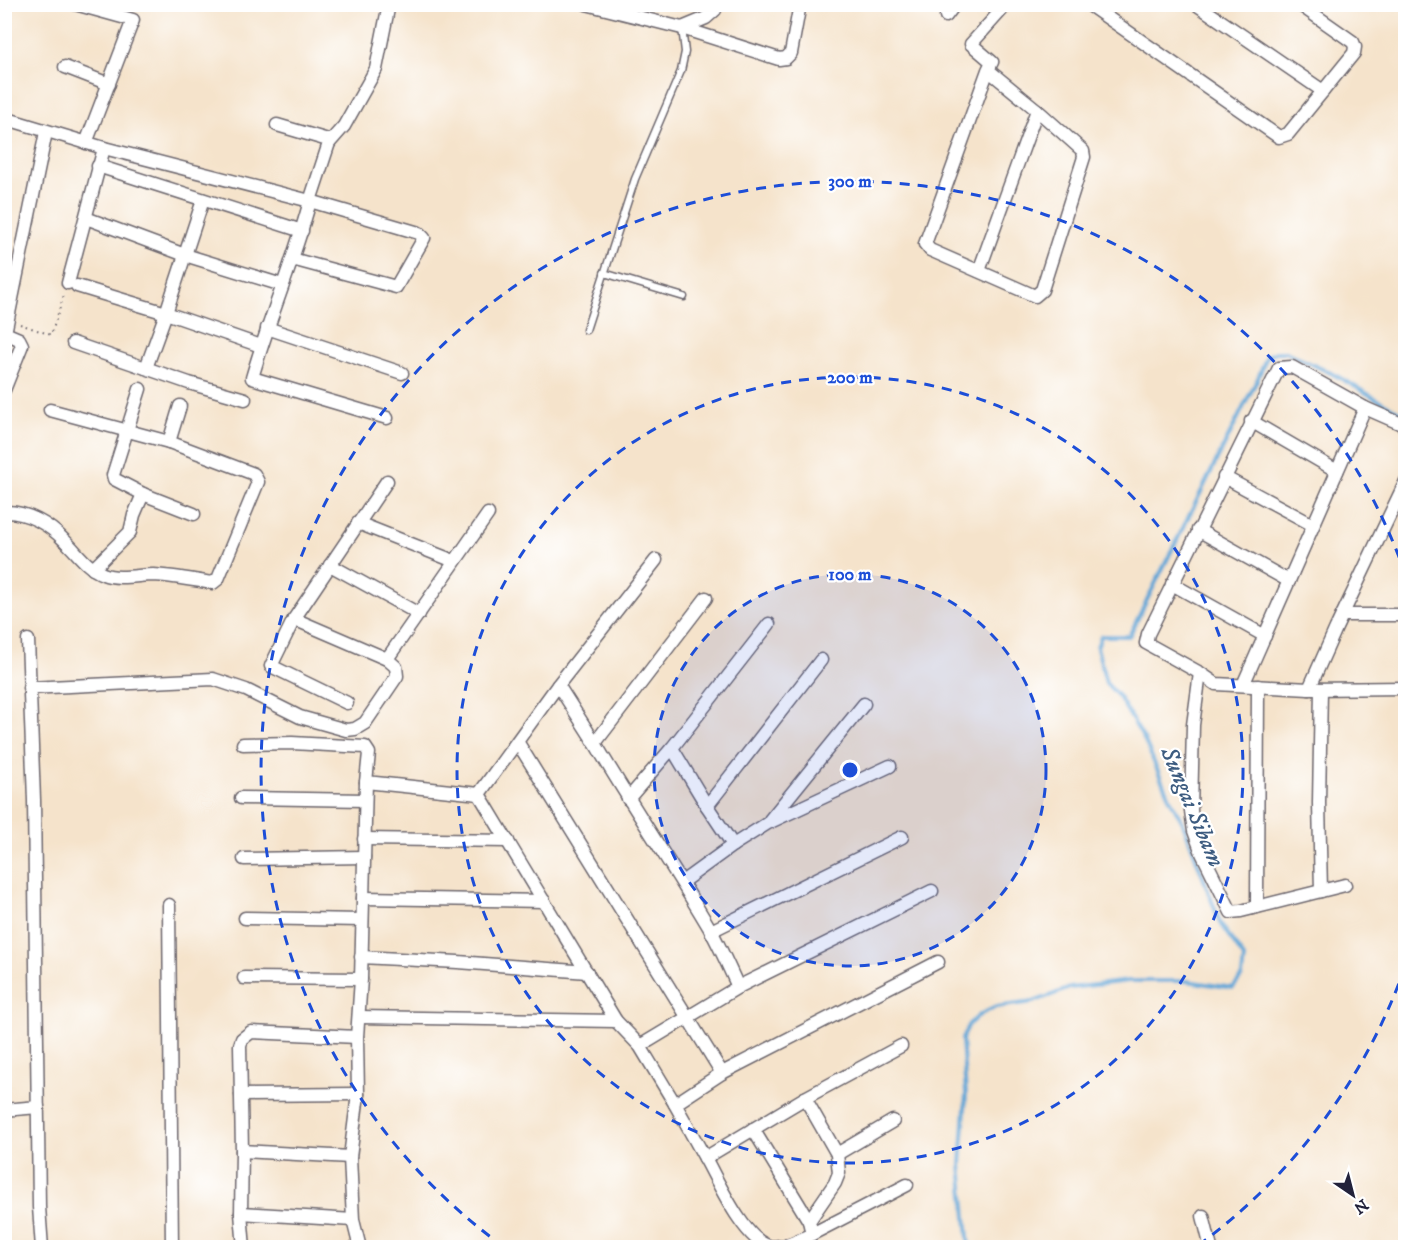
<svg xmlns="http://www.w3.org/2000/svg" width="1410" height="1252" font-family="'IM FELL DW Pica',serif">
  <rect width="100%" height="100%" fill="#fff"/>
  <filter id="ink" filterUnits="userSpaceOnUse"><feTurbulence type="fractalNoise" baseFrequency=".0167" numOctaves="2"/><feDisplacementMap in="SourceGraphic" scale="12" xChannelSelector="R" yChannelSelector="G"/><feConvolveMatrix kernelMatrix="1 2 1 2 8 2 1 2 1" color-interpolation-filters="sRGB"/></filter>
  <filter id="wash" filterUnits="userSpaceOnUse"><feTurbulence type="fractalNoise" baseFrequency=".008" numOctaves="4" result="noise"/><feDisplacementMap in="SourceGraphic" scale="24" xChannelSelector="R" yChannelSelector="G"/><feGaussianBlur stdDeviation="1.35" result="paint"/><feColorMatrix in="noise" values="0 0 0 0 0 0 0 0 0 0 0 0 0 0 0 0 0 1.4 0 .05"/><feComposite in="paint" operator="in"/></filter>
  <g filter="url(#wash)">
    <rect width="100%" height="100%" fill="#f5e3cb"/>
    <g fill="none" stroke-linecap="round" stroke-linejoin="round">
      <path stroke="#5fa4d5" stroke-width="4" d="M969 1248 961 1165 966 1094 962 1039 969 1024 981 1014 996 1007 1033 1002 1070 988 1129 981H1187L1233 988 1242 976 1244 958 1220 923 1183 823 1168 795 1145 741 1119 697 1106 683 1097 647 1101 636H1129L1258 378 1267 356 1276 352H1286L1333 374 1401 413 1406 412"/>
    </g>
  </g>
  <g filter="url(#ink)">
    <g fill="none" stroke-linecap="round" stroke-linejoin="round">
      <g stroke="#6c666d" stroke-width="9">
        <g id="service">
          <path d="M604 273 684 297"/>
          <path d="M586 330 635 179 681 71 685 52 682 28"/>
        </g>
      </g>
      <g stroke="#6c666d" stroke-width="15">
        <g id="minor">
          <path d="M75 4 133 20 86 143"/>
          <path d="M586 4 682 28 706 18 715 10 717 4"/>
          <path d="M1088 4 1279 137 1288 134 1354 53 1355 47 1353 42 1299 4"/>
          <path d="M1196 4 1323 91"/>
          <path d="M946 16 955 4"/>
          <path d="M682 28 779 59 786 58 791 53 800 4"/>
          <path d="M65 67 109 84"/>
          <path d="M988 70 1037 110 1083 151 1084 157 1042 290 1035 296 930 250 925 244 988 70 992 62 971 44 1007 4"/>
          <path d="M4 118 104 148 68 283"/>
          <path d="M277 125 328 140 329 143 310 201 419 233 424 238 396 287 292 259"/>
          <path d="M329 143 344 126 376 69 389 4"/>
          <path d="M104 148 310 201C294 261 269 318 252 378L387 418"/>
          <path d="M98 166 302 231"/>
          <path d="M86 218 185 255 282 285"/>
          <path d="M979 271 1037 110"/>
          <path d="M77 286 166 313 261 346"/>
          <path d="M267 328 402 373"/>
          <path d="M73 343 189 383 245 399"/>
          <path d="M146 368 166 313 203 200"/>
          <path d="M140 389 113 475 114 479 143 494 194 514"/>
          <path d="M4 390 22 345 19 339 5 333 46 132"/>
          <path d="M1251 421 1337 471"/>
          <path d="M1406 426 1365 408 1292 367 1279 368 1148 634 1146 643 1200 673 1216 684 1309 689 1406 688"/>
          <path d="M169 442 180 406"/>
          <path d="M1224 477 1313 525"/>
          <path d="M4 512C27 511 50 525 65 541 77 552 87 568 103 574 118 580 138 575 153 575 173 576 193 580 213 583L218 579 258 482 254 474 169 442 50 410"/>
          <path d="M358 523 454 561"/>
          <path d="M1198 530 1289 581"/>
          <path d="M656 560 558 685 479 794 616 1021 640 1046 675 1104"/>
          <path d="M330 565 419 614"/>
          <path d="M93 569 130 532 134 515 143 494"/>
          <path d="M1172 584 1265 636"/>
          <path d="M706 598 595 743C632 806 673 866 710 929 720 947 729 967 738 987"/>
          <path d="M1342 615H1406"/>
          <path d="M294 619 271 666 347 703"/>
          <path d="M28 640 34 800 39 1207 42 1248"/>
          <path d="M387 659 488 514"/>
          <path d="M1200 673 1193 725 1191 811 1194 831 1202 853 1231 912 1241 911 1345 885"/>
          <path d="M558 685 595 743"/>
          <path d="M1243 685 1365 408"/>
          <path d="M29 688 213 679 246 690 300 717 346 730 355 729 365 723 397 676 396 667 387 659 294 619 387 481"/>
          <path d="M1309 689 1336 628 1406 481"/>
          <path d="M518 743 722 1073"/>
          <path d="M243 744 292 743 365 747 369 753 366 782"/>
          <path d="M241 798 365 800"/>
          <path d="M628 799 672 748"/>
          <path d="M707 806 672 748 769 624"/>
          <path d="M770 820 864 704"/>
          <path d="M364 839 508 841"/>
          <path d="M733 845 707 806 821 660"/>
          <path d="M244 859 364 857"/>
          <path d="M682 882 733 845 768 823 890 766"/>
          <path d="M1321 891 1319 803 1321 689"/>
          <path d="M363 898 544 901"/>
          <path d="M169 905 172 1248"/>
          <path d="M1257 907 1258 686"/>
          <path d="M245 918 362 920"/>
          <path d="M711 931 902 837"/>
          <path d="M361 957 458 962 587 972"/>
          <path d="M244 978 361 979"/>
          <path d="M359 1017 616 1021"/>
          <path d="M357 1037 361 979 366 782 479 794"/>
          <path d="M640 1046 738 987 932 891"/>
          <path d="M901 1046 805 1098 705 1158 675 1104 722 1073 938 962"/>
          <path d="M241 1095 358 1094"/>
          <path d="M805 1098 837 1154 893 1121"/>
          <path d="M4 1110 38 1107"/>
          <path d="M753 1129 809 1221"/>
          <path d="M242 1151 350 1157"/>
          <path d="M837 1154 839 1173 835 1183 809 1221 812 1234 907 1185"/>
          <path d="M705 1158C718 1181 744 1240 769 1246 784 1249 799 1240 812 1234"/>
          <path d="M241 1213 353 1220"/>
          <path d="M1203 1216 1211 1248"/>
          <path d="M244 1248 241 1213 242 1151 240 1045 242 1039 251 1032 357 1037 358 1094 350 1157 353 1220 360 1248"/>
        </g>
      </g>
      <path stroke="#6c666d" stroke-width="2" stroke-dasharray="1.5 4.5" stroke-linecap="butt" d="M20 324 51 335 64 295"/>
      <use href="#service" stroke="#fff" stroke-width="6"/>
      <use href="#minor" stroke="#fff" stroke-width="12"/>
    </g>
  </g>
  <circle cx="850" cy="770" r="196" fill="#1d4ed8" fill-opacity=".12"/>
  <g fill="none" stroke="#1d4ed8" stroke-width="3" stroke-dasharray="10 8">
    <circle cx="850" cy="770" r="196"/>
    <circle cx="850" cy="770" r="393"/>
    <path d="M1405 967A589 589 0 0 1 1196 1247M504 1247A589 589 0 1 1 1405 573"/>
  </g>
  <g text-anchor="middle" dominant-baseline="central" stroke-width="4.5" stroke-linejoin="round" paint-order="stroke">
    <g font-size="24" font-style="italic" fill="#3d5c80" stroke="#fff">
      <text transform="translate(1192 807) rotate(67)">Sungai Sibam</text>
    </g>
  </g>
  <circle cx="850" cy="770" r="9" fill="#1d4ed8" stroke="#fff" stroke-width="3"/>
  <g font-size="18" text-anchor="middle" font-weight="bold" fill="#1d4ed8" stroke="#fff" stroke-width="4.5" stroke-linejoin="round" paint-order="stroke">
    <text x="850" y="187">300 m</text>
    <text x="850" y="383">200 m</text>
    <text x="850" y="580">100 m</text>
  </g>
  <rect width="1410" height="1252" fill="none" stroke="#fff" stroke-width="24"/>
  <g transform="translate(1353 1195) rotate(145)" stroke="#ffffff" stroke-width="4.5" paint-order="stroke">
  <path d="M0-4.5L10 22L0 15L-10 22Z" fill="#22223b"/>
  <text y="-9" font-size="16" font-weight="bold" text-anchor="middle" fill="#22223b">N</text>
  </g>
</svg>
